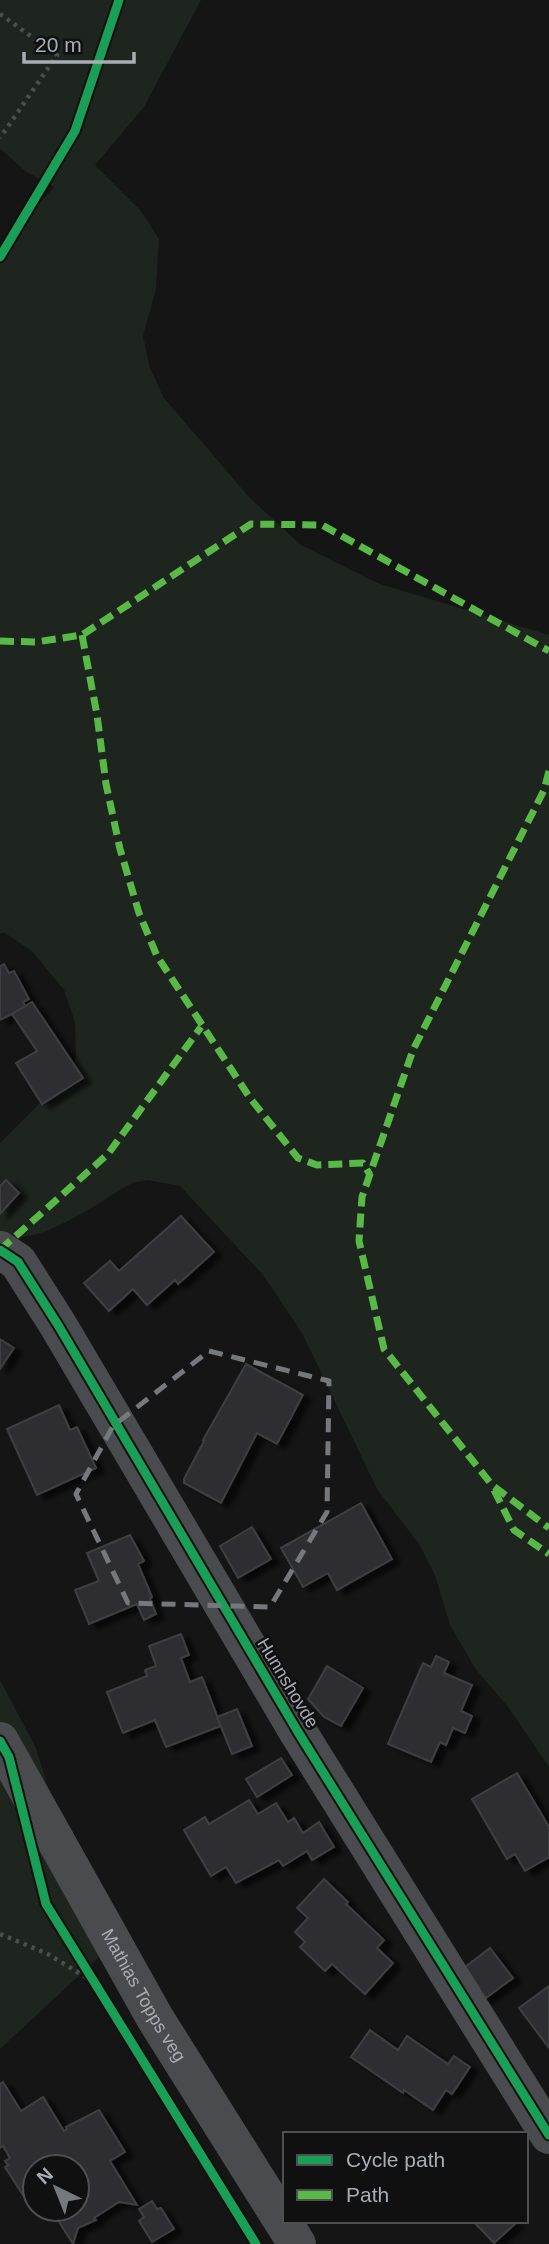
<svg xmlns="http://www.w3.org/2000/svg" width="549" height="2244" font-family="Arial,sans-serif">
  <defs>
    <filter id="shadow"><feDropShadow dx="8" dy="4.5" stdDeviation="2" flood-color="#0009"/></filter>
  </defs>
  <rect width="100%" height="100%" fill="#151516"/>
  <g fill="#1e241e">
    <path d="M0 0H201L144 107 95 165 141 211 159 239 156 289 143 336 150 368 164 398 251 499 301 545 377 583 549 635V1767L508 1707 475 1668 450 1625 435 1575 419 1544 377 1489 302 1333 263 1275 180 1186 147 1180 132 1183C100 1201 36 1250 0 1235V1143L69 1074 76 1058 75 1022 64 990 32 951 5 933H0V246L54 187 25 171 1 149 0 150Z"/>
    <path d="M0 1680 36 1748 51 1797 128 1930 0 2049Z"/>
  </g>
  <g fill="#2e2f30" stroke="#3e3f42" stroke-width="2" filter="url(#shadow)">
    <path d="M4 964 9 973 14 971 29 999 23 1002 26 1007 0 1020V966Z"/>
    <path d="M32 1002 83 1078 42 1104 16 1063 37 1051 12 1014Z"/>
    <path d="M6 1180 19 1193 0 1214V1186Z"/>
    <path d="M181 1216 214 1252 178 1284 175 1280 147 1305 133 1289 109 1311 84 1283 110 1261 119 1271Z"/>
    <path d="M0 1339 14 1348 0 1369Z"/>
    <path d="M246 1364 303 1395 277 1444 257 1433 221 1503 184 1483V1479L204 1441 203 1440Z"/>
    <path d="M59 1405 70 1430 77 1427 96 1468 37 1495 7 1429Z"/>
    <path d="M361 1503 392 1559 337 1590 328 1573 303 1587 281 1548Z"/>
    <path d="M252 1527 271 1559 238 1578 220 1546Z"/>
    <path d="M130 1535 144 1561 138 1564 152 1597 150 1599 156 1614 144 1620 137 1604 89 1624 75 1590 99 1581 87 1553Z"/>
    <path d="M181 1634 189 1655 181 1658 190 1682 202 1677 221 1726 166 1747 155 1720 123 1733 107 1692 147 1676 145 1670 156 1666 149 1646Z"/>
    <path d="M436 1656 449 1662 444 1673 472 1685 461 1711 472 1716 465 1733 453 1728 446 1745 440 1742 431 1762 388 1744 423 1663 431 1667Z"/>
    <path d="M327 1666 363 1688 341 1726 324 1717 308 1699Z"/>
    <path d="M237 1709 252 1746 232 1754 217 1717Z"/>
    <path d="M281 1758 292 1775 257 1797 246 1779Z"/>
    <path d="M517 1773 549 1827V1857L525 1871 515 1854 507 1859 472 1799Z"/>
    <path d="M249 1800 258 1814 276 1803 288 1822 294 1818 303 1833 319 1822 334 1847 312 1860 307 1851 283 1866 279 1860 236 1883 226 1867 211 1876 184 1830 205 1817 209 1824Z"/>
    <path d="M324 1879 348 1902 346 1904 384 1940 377 1948 393 1963 365 1994 332 1964 325 1971 300 1947 305 1942 295 1932 308 1918 297 1908Z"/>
    <path d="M490 1948 513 1978 483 2000 460 1971Z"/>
    <path d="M549 1986V2048L519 2008Z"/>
    <path d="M370 2030 398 2050 407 2036 448 2064 454 2056 470 2067 452 2094 446 2090 433 2110 404 2090 403 2093 351 2057Z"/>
    <path d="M3 2082 21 2111 43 2097 64 2131 67 2129 66 2127 99 2110 125 2152 110 2161 137 2205 119 2202 94 2218 96 2220 78 2228 73 2244 51 2209H77V2167H35V2207L32 2209 5 2167 8 2165 5 2161 10 2158 3 2146 0 2148V2084Z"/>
    <path d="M152 2201 157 2209 161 2208 174 2229 152 2242 139 2221 144 2217 139 2209Z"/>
    <path d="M473 2221H515L517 2222 494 2243Z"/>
  </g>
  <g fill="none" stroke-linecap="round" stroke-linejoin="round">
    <g stroke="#4b4d4f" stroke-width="4.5" stroke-dasharray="3.5 5" stroke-linecap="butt">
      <path d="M0 14 57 55 0 138"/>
      <path d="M0 257 75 131 119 0"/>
      <path d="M0 1934 46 1953 89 1979"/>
    </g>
    <g stroke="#4a4b4e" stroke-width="38">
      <path d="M0 1250 18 1262 58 1325 298 1732 549 2135"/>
      <path id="s1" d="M0 1741 155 2018 297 2244"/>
    </g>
    <g stroke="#58b947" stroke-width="7" stroke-dasharray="14 7" stroke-linecap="butt">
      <path d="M82 635 97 715 106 784 120 849 139 913 157 956 250 1098 298 1158 317 1165 363 1163 370 1175"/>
      <path d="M0 641 36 642 82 635 251 524 322 525 549 651"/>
      <path d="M549 771 544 790 413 1050 362 1197 359 1241 384 1349 492 1485 549 1528"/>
      <path d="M0 1250 108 1154 201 1027"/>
      <path d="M494 1490 514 1530 549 1554"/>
    </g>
    <g stroke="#101011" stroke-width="13">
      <g id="cycleway">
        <path d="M0 257 75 131 119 0"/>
        <path d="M0 1250 18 1262 58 1325 298 1732 549 2135"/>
        <path d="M0 1741 9 1757 46 1904 256 2244"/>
      </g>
    </g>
    <use href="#cycleway" stroke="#1a9f57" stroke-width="9"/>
  </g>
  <path fill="none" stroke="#75787d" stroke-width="5" stroke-dasharray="14 9" stroke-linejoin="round" d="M209 1351 329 1381 327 1512 270 1607 128 1603 76 1494 113 1426Z"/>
  <g text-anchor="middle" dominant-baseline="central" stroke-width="5" stroke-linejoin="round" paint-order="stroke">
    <g font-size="18" fill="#a8adb5" stroke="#101011">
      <text transform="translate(288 1683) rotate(59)">Hunnshovde</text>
      <text stroke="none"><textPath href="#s1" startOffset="292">Mathias Topps veg</textPath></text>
    </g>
  </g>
  <rect x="283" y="2132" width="245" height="91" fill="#101011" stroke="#4d4f53" stroke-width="2"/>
  <rect x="297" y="2155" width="35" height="10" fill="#1a9f57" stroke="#4d4f53" stroke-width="2"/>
  <text x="346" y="2167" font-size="21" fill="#a8adb5">Cycle path</text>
  <rect x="297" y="2190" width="35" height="10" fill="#58b947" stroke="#4d4f53" stroke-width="2"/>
  <text x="346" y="2202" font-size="21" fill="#a8adb5">Path</text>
  <g transform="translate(56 2188) rotate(317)"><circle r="33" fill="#101011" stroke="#4d4f53" stroke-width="2"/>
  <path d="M0-5L12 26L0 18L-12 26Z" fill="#75787d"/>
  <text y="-10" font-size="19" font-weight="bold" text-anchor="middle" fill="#a8adb5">N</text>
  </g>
  <path d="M24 52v10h110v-10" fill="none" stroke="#a8adb5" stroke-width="3.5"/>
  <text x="35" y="52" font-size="21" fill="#a8adb5" stroke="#101011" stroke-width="5" paint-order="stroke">20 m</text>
</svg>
